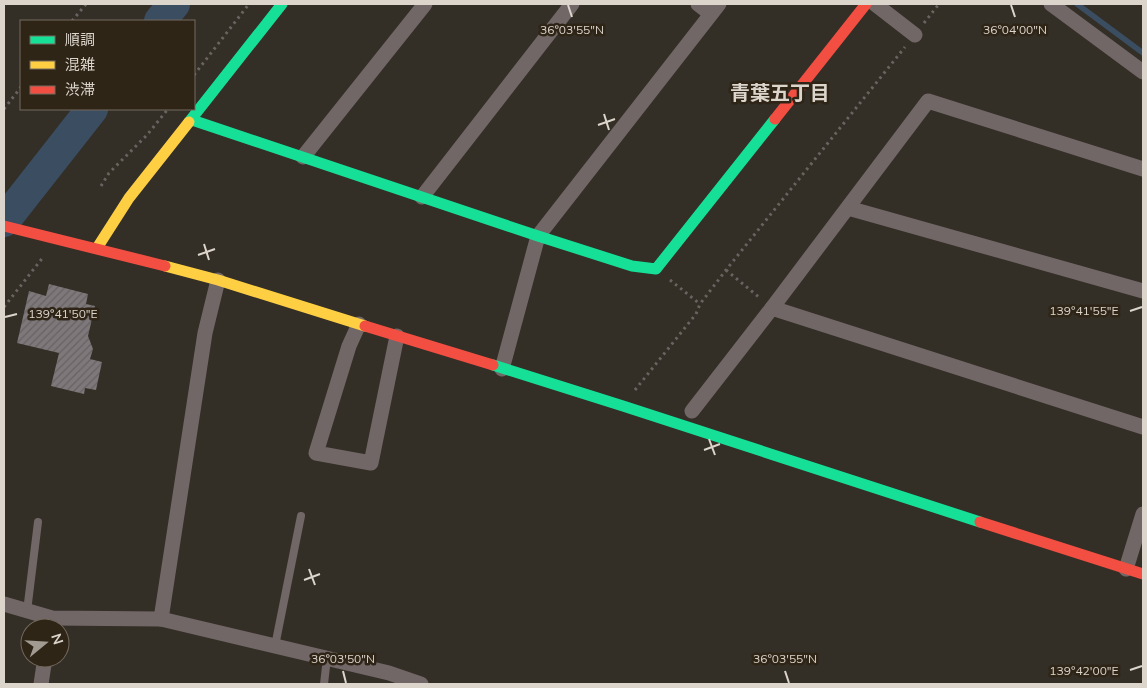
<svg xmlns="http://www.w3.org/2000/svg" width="1147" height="688" font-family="Mulish,'Noto Sans JP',sans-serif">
  <defs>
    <pattern id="building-hatch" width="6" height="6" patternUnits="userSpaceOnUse" patternTransform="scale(1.25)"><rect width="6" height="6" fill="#7e787a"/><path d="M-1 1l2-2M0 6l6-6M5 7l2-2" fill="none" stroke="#666262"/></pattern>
  </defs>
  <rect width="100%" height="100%" fill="#332e26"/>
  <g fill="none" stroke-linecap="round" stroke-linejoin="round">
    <path stroke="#3a4d61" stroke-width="5.5" d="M1077 4 1143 53"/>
    <g stroke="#3a4d61" stroke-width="32">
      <path d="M160 21 174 4"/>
      <path d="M4 221 92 109"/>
    </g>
  </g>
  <path fill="url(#building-hatch)" d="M49 284 88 294 86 304 95 306 88 336 93 349 90 359 102 362 96 390 85 388 84 394 51 386 59 353 17 343 29 291 46 296Z"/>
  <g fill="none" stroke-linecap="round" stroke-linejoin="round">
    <g stroke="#6b6361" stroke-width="3" stroke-dasharray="2.5 4" stroke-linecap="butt">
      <path d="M72 21 86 4"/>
      <path d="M924 23 939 4"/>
      <path d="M194 75 249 4"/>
      <path d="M4 109 21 87"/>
      <path d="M101 186 109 173 147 135 168 109"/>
      <path d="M726 270 760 298"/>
      <path d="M670 280 700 304"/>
      <path d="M4 307 44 256"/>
      <path d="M635 390 696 314 700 304 726 270 905 47"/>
    </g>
    <g stroke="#726767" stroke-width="8">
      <path d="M27 611 38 522"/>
      <path d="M275 646 301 516"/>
      <path d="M324 684 327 658"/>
    </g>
    <g stroke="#726767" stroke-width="15">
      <path d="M698 4 711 14"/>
      <path d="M875 4 915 35"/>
      <path d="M1051 4 1143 72"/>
      <path d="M303 157 425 4"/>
      <path d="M422 197 572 4"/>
      <path d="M848 208 1143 291"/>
      <path d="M772 308 1143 427"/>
      <path d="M359 324 349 346 316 453 371 463 397 336"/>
      <path d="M502 369 538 236 719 4"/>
      <path d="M692 411 772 308 928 101 1143 169"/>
      <path d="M1126 569 1143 514"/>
      <path d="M4 604 52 618 161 619 389 673 421 684"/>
      <path d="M161 619 205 333 218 280"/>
      <path d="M41 684 45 658"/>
    </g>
    <g stroke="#16e098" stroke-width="11">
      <path d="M192 120 538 236 632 266 656 269 775 119"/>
      <path d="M189 122 282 4"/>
      <path d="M493 365 623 406 980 522"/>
    </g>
    <g stroke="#ffcf43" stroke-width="11">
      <path d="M97 248 129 198 189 122"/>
      <path d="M165 266 218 280 365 326"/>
    </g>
    <g stroke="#f24e42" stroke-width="11">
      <path d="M775 119 866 4"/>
      <path d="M4 226 165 266"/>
      <path d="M365 326 493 365"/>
      <path d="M980 522 1143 574"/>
    </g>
  </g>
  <path fill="none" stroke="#dcd5cc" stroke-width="2" d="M568 5 572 17M1011 5 1015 17M604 114 609 130M598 125 615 119M204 244 209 260M198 255 215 249M1130 311 1142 307M5 317 17 314M709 439 715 455M704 450 720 444M309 569 315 585M304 580 320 574M1130 670 1142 666M343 671 346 683M785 671 789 683"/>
  <g text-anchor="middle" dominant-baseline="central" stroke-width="5" stroke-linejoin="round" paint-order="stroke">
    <g font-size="20" font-weight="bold" fill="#dcd5cc" stroke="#2f2517">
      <text x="780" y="92">青葉五丁目</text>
    </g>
  </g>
  <g font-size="12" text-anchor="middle" fill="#dcd5cc" stroke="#2f2517" stroke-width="5" stroke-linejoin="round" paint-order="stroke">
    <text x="572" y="34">36°03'55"N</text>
    <text x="1015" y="34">36°04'00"N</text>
    <text x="1084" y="315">139°41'55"E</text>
    <text x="63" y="318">139°41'50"E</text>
    <text x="343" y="663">36°03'50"N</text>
    <text x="785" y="663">36°03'55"N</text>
    <text x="1084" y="675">139°42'00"E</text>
  </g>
  <rect width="1147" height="688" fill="none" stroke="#dcd5cc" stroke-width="10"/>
  <rect x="20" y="20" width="175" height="90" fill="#2f2517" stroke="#746b5f"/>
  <rect x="30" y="36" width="25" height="8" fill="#16e098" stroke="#746b5f"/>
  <text x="65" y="45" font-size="15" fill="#dcd5cc">順調</text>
  <rect x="30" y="61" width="25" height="8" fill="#ffcf43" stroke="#746b5f"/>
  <text x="65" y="70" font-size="15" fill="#dcd5cc">混雑</text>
  <rect x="30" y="86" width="25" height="8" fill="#f24e42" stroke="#746b5f"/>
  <text x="65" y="95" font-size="15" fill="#dcd5cc">渋滞</text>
  <g transform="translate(45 643) rotate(72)"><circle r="24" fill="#2f2517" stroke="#746b5f"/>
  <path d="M0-4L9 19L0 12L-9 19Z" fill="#a19b92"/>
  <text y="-8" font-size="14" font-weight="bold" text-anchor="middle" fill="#dcd5cc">N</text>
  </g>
</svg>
